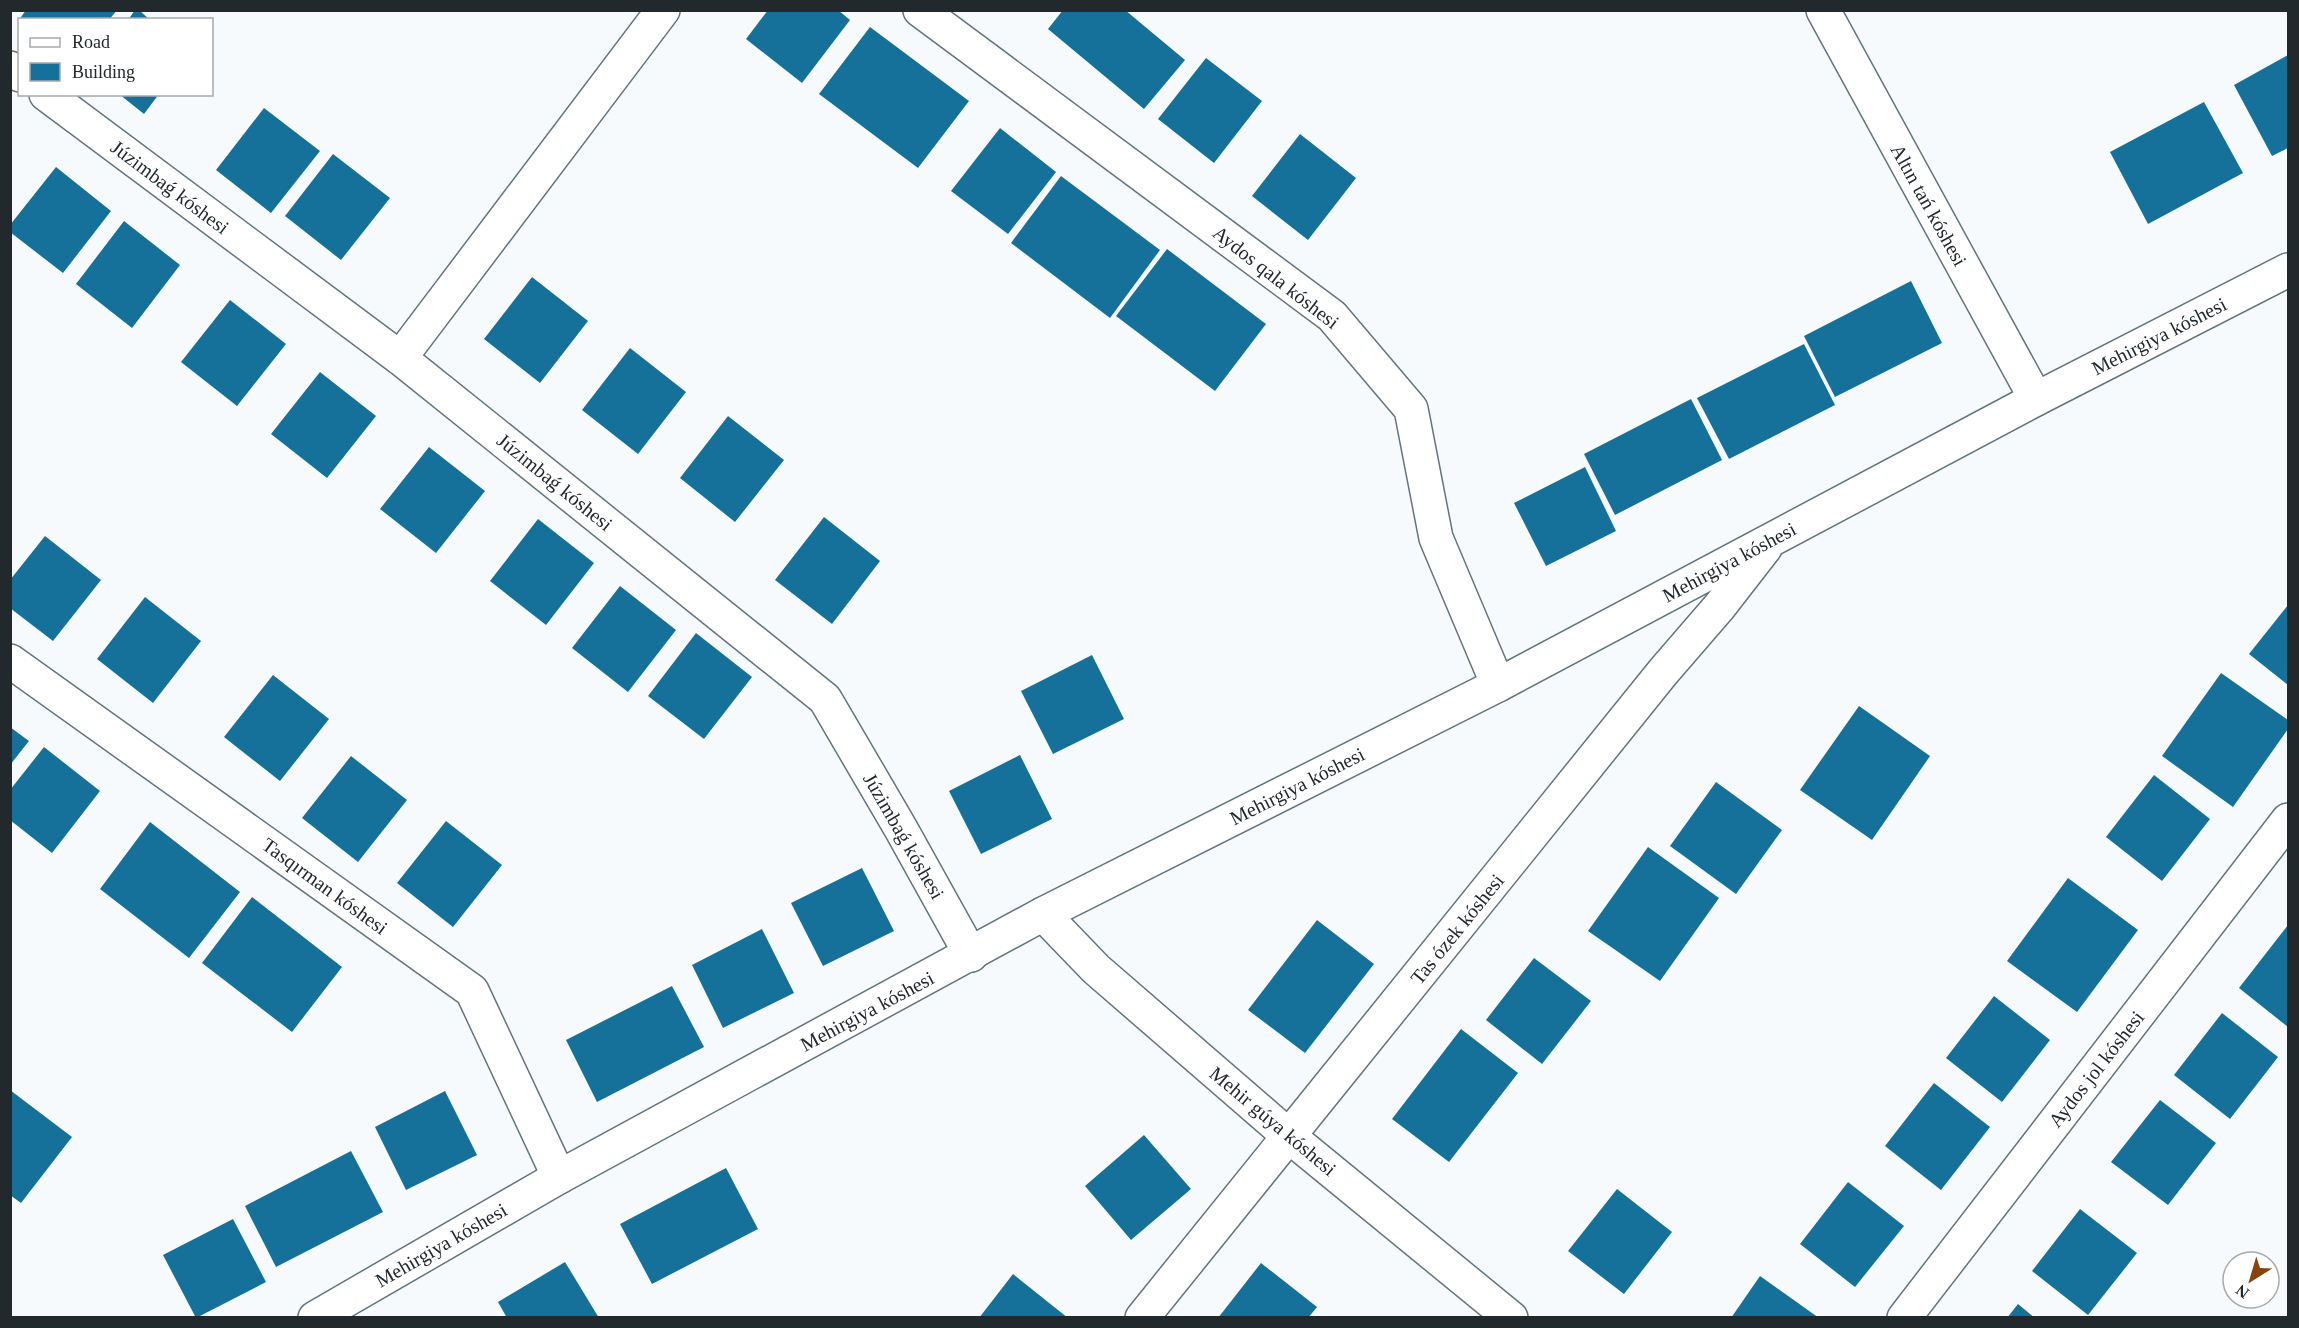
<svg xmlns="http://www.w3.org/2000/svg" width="2299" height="1328" font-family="Georgia,serif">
  <rect width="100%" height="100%" fill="#f7fafc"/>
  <g fill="#15719a">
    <path d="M26 10H117L109 20H19Z"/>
    <path d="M135 10H139L150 20H128Z"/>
    <path d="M768 10H838L850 20 802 83 746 39Z"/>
    <path d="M1063 10H1125L1185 60 1144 109 1048 29Z"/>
    <path d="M870 27 969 101 918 168 819 94Z"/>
    <path d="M2288 55V148L2272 156 2234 85Z"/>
    <path d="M1206 58 1262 101 1214 163 1158 119Z"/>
    <path d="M119 94H159L144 114Z"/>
    <path d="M2204 102 2243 173 2148 224 2110 152Z"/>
    <path d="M264 108 320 151 271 213 216 170Z"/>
    <path d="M1000 128 1056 172 1008 234 951 191Z"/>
    <path d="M1300 134 1356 178 1308 240 1252 196Z"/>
    <path d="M333 154 390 198 341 260 285 216Z"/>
    <path d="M56 167 111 211 63 273 10 232V225Z"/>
    <path d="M1061 176 1160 250 1110 318 1011 243Z"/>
    <path d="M124 221 180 265 132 328 76 284Z"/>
    <path d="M1167 249 1266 324 1215 391 1116 316Z"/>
    <path d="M532 277 588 321 540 383 484 339Z"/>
    <path d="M1911 281 1942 343 1835 397 1804 336Z"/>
    <path d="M230 300 286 344 237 406 181 362Z"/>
    <path d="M1804 344 1835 405 1729 459 1697 398Z"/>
    <path d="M630 348 686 392 638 454 582 410Z"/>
    <path d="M320 372 376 416 327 478 271 434Z"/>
    <path d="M1691 399 1722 460 1615 515 1584 454Z"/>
    <path d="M728 416 784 460 735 522 680 478Z"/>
    <path d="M429 447 485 491 436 553 380 509Z"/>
    <path d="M1585 467 1616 531 1546 566 1514 503Z"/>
    <path d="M824 517 880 561 832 624 775 580Z"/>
    <path d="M538 519 594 563 546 625 490 581Z"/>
    <path d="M45 536 101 580 53 641 10 608V580Z"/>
    <path d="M620 586 676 630 628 692 572 648Z"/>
    <path d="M145 597 201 641 153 703 97 659Z"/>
    <path d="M2288 605V685L2249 654Z"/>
    <path d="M696 633 752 677 704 739 648 696Z"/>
    <path d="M1092 655 1124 719 1053 754 1021 691Z"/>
    <path d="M2221 673 2288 720V729L2233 807 2162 756Z"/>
    <path d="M273 675 329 719 280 781 224 737Z"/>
    <path d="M1859 706 1930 756 1872 840 1800 790Z"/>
    <path d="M10 727 29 741 10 765Z"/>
    <path d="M44 747 100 791 52 853 10 820V790Z"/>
    <path d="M1020 755 1052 819 981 854 949 791Z"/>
    <path d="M351 756 407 800 358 862 302 818Z"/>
    <path d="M2154 775 2210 819 2162 881 2106 837Z"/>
    <path d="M1716 782 1782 830 1736 894 1670 846Z"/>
    <path d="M446 821 502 865 453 927 397 883Z"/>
    <path d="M150 822 240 892 189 958 100 889Z"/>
    <path d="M1648 847 1719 898 1660 981 1588 931Z"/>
    <path d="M862 868 894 931 823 966 791 903Z"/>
    <path d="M2068 878 2138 930 2077 1012 2007 961Z"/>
    <path d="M252 897 342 967 292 1032 202 963Z"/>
    <path d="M1317 920 1374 964 1305 1053 1248 1010Z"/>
    <path d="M2288 925V1027L2239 988Z"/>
    <path d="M762 929 794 993 723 1028 692 965Z"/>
    <path d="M1534 958 1591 1001 1542 1064 1486 1020Z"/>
    <path d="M672 986 704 1047 597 1102 566 1040Z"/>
    <path d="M1994 996 2050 1040 2002 1102 1946 1058Z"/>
    <path d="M2222 1013 2278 1057 2230 1119 2174 1075Z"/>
    <path d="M1461 1029 1518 1073 1449 1162 1392 1119Z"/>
    <path d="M1934 1083 1990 1127 1941 1190 1885 1146Z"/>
    <path d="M10 1090 72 1137 21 1203 10 1195Z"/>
    <path d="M445 1091 477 1155 406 1190 375 1127Z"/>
    <path d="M2160 1100 2216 1143 2168 1205 2111 1162Z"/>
    <path d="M1144 1135 1191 1189 1131 1240 1085 1186Z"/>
    <path d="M351 1151 383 1212 276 1267 245 1206Z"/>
    <path d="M726 1168 758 1229 652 1284 620 1224Z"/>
    <path d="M1848 1182 1904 1226 1855 1287 1800 1244Z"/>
    <path d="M1617 1189 1672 1232 1624 1294 1568 1251Z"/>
    <path d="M2080 1209 2137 1253 2088 1315 2032 1271Z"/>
    <path d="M233 1219 266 1282 196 1318 163 1255Z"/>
    <path d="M565 1262 599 1318H507L498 1302Z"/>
    <path d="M1261 1263 1317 1307 1308 1318H1218Z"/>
    <path d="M1013 1274 1068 1318H979Z"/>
    <path d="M1760 1276 1819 1318H1731Z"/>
    <path d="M2018 1304 2035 1318H2007Z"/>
  </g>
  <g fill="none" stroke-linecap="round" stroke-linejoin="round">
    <g stroke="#64747d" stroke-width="36">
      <g id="minor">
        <path d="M920 10 1332 316 1411 409 1436 538 1498 685"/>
        <path d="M1823 10 2036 399"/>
        <path d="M10 68 20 75"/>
        <path d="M46 94 400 358 825 699 901 829 971 955"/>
        <path d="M400 358 663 10"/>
        <path d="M10 661 472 991 559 1177"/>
        <path d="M1043 914 1096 969 1290 1137 1511 1318"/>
        <path d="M315 1318 559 1177 1043 914 1498 685 2036 399 2288 270"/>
        <path d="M1142 1318 1663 672 1720 606 1765 548"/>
        <path d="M1904 1318 2288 820"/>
      </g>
    </g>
    <use href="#minor" stroke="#fff" stroke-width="33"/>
  </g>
  <g text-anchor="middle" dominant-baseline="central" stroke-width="6" stroke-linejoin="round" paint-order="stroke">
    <g font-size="20" fill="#22292d" stroke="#fff">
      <text transform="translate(170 187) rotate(37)">Júzimbaǵ kóshesi</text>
      <text transform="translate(1929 205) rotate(61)">Altın tań kóshesi</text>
      <text transform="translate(1276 277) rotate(38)">Aydos qala kóshesi</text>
      <text transform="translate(2159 336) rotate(-27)">Mehirgiya kóshesi</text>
      <text transform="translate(555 482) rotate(39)">Júzimbaǵ kóshesi</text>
      <text transform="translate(1729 562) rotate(-28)">Mehirgiya kóshesi</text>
      <text transform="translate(1297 786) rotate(-27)">Mehirgiya kóshesi</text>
      <text transform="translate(904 836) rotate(60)">Júzimbaǵ kóshesi</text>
      <text transform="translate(325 886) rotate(36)">Tasqırman kóshesi</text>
      <text transform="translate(1457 929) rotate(-51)">Tas ózek kóshesi</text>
      <text transform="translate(867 1011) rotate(-28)">Mehirgiya kóshesi</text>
      <text transform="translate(2096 1069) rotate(-52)">Aydos jol kóshesi</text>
      <text transform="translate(1273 1121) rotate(40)">Mehir gúyа kóshesi</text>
      <text transform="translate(441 1245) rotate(-30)">Mehirgiya kóshesi</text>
    </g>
  </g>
  <rect width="2299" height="1328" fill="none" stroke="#22292d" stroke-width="24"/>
  <rect x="18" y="18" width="195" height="78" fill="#ffffff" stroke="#a7a9ab" stroke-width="1.5"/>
  <rect x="30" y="38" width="30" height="9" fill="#ffffff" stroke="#a7a9ab" stroke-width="1.5"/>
  <text x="72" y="48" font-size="18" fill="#22292d">Road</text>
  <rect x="30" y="63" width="30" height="18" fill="#15719a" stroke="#a7a9ab" stroke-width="1.5"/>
  <text x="72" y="78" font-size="18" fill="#22292d">Building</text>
  <g transform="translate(2251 1280) rotate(217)"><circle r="28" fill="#ffffff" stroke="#a7a9ab" stroke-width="1.5"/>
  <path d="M0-4.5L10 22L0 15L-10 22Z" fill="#84440b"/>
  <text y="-9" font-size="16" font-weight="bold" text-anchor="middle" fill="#22292d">N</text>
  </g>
</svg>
